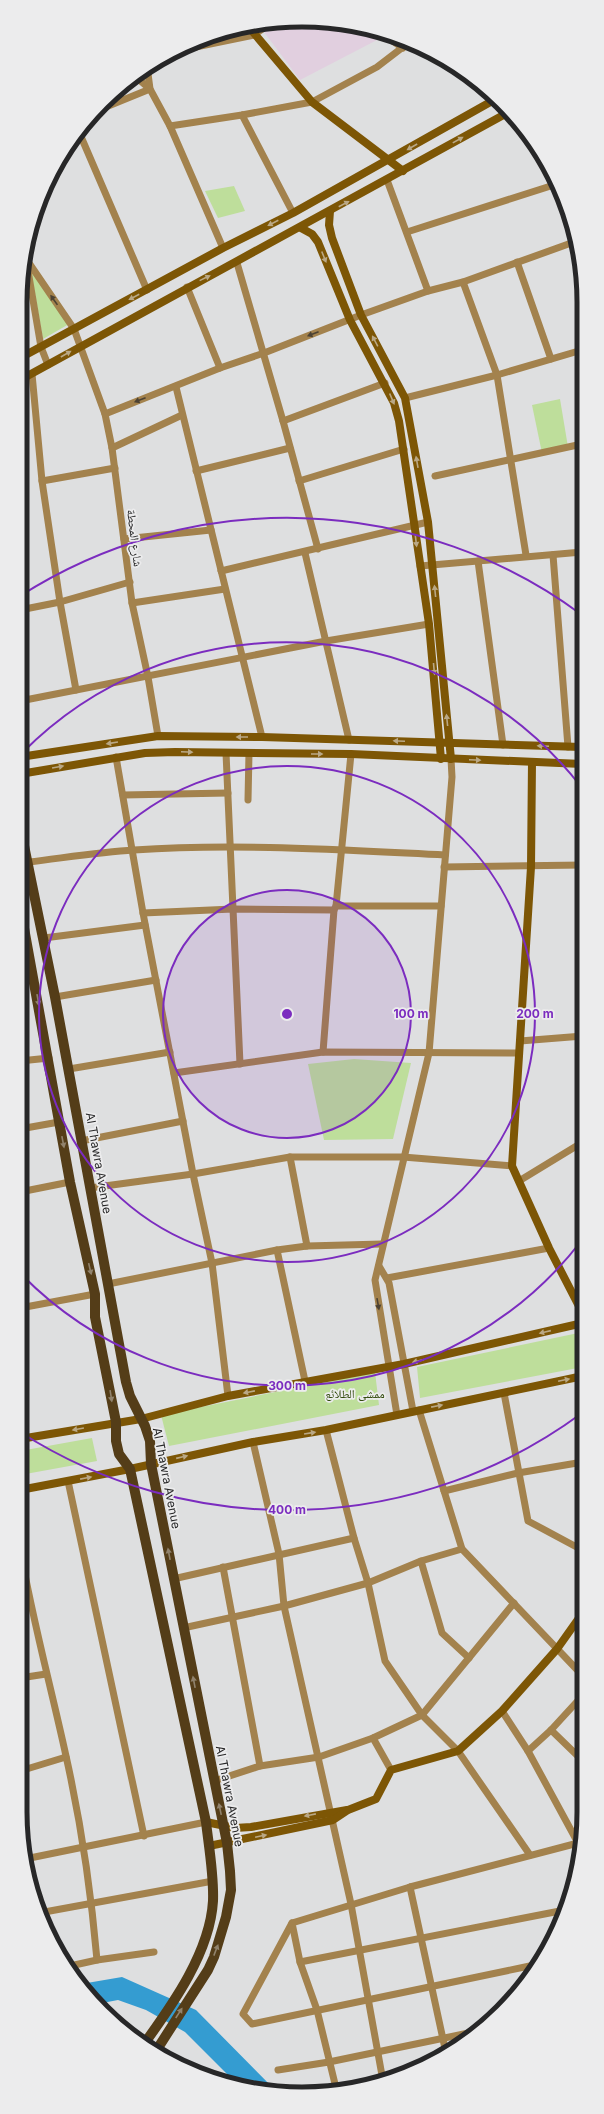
<svg xmlns="http://www.w3.org/2000/svg" width="604" height="2114" font-family="Inter,'Noto Naskh Arabic',sans-serif">
  <rect width="100%" height="100%" fill="#dedfe0"/>
  <path fill="#e1cfdf" d="M302 20 357 25 377 40 300 80 258 24Z"/>
  <g fill="#bede9b">
    <path d="M234 186 245 211 218 218 205 191Z"/>
    <path d="M31 271 69 324 43 339Z"/>
    <path d="M560 399 568 447 542 453 532 405Z"/>
    <path d="M354 1059 411 1063 393 1139 324 1140 308 1064Z"/>
    <path d="M583 1332V1367L420 1398 417 1367Z"/>
    <path d="M375 1372 379 1405 169 1446 161 1415Z"/>
    <path d="M92 1438 97 1461 20 1475V1451Z"/>
  </g>
  <path fill="#349cd1" d="M122 1977 196 2010 277 2092 239 2086 185 2032 146 2010 118 2000 97 2004 90 1998 81 1984Z"/>
  <g fill="none" stroke-linecap="round" stroke-linejoin="round">
    <g stroke="#a3824d" stroke-width="7">
      <path d="M384 35 403 48"/>
      <path d="M176 51 254 35 271 23"/>
      <path d="M147 66 150 89 170 126 223 248"/>
      <path d="M96 111 150 89 135 76"/>
      <path d="M242 115 293 213"/>
      <path d="M170 126 242 115 312 102 377 67 407 44"/>
      <path d="M79 132 147 290"/>
      <path d="M387 180 428 291"/>
      <path d="M407 232 557 184"/>
      <path d="M25 253 41 347 48 365"/>
      <path d="M27 260 74 329 105 414 112 448 132 603 148 677 158 736"/>
      <path d="M517 262 551 359"/>
      <path d="M237 263 283 421 318 549"/>
      <path d="M463 282 497 375 526 555"/>
      <path d="M187 287 220 368"/>
      <path d="M32 374 42 481 60 602 76 690"/>
      <path d="M176 387 262 737"/>
      <path d="M405 398 497 375 582 350"/>
      <path d="M105 414 220 368 264 353 361 315 428 291 463 282 574 242"/>
      <path d="M283 421 385 383"/>
      <path d="M112 448 182 415"/>
      <path d="M196 471 290 448"/>
      <path d="M435 476 582 444"/>
      <path d="M42 481 115 468"/>
      <path d="M299 481 404 449"/>
      <path d="M124 539 211 530"/>
      <path d="M305 553 349 740"/>
      <path d="M553 555 568 747"/>
      <path d="M478 561 503 745"/>
      <path d="M420 566 582 552"/>
      <path d="M221 571 428 522"/>
      <path d="M132 603 225 589"/>
      <path d="M20 610 60 602 130 582"/>
      <path d="M20 701 326 641 429 624"/>
      <path d="M226 753 240 1064"/>
      <path d="M116 757 143 913 193 1174 212 1263 228 1396"/>
      <path d="M123 795 228 793"/>
      <path d="M248 800 249 753"/>
      <path d="M29 862C63 858 99 852 134 850 237 843 341 850 445 855"/>
      <path d="M444 867 583 865"/>
      <path d="M336 906H441"/>
      <path d="M143 913 233 909 334 910"/>
      <path d="M44 938 145 925"/>
      <path d="M55 997 156 980"/>
      <path d="M520 1041 583 1036"/>
      <path d="M323 1052 334 910 336 906 351 754"/>
      <path d="M20 1061 49 1058"/>
      <path d="M69 1069 170 1052"/>
      <path d="M174 1073 323 1052 519 1053"/>
      <path d="M20 1129 59 1122"/>
      <path d="M81 1141 183 1121"/>
      <path d="M290 1157 307 1246"/>
      <path d="M519 1181 583 1142"/>
      <path d="M90 1188 193 1174 290 1157H403L512 1166"/>
      <path d="M20 1192 70 1182"/>
      <path d="M277 1250 305 1381"/>
      <path d="M379 1266 389 1283 413 1411"/>
      <path d="M387 1278 549 1248"/>
      <path d="M108 1284 277 1250 307 1246 382 1244"/>
      <path d="M20 1308 95 1294"/>
      <path d="M504 1393 528 1521 584 1551"/>
      <path d="M419 1410 462 1549 584 1677"/>
      <path d="M397 1415 375 1280 429 1053 452 777 451 759"/>
      <path d="M326 1430 354 1538 368 1583 385 1661 422 1715 458 1751 530 1855"/>
      <path d="M253 1442 279 1554 284 1606 351 1904 383 2081"/>
      <path d="M68 1481 144 1836"/>
      <path d="M444 1491 518 1473 583 1462"/>
      <path d="M20 1548C32 1618 51 1687 66 1756 81 1823 91 1891 97 1960"/>
      <path d="M421 1561 442 1633 469 1658"/>
      <path d="M223 1567 260 1766"/>
      <path d="M173 1579 354 1538"/>
      <path d="M183 1628 284 1606 368 1583 421 1561 462 1549"/>
      <path d="M20 1678 46 1674"/>
      <path d="M502 1711 528 1751 578 1843 580 1854"/>
      <path d="M551 1730 584 1762"/>
      <path d="M373 1738 391 1770"/>
      <path d="M528 1751 551 1730 584 1694"/>
      <path d="M20 1771 66 1757"/>
      <path d="M214 1781 260 1766 319 1757 373 1738 422 1715 514 1603"/>
      <path d="M25 1859 206 1822"/>
      <path d="M25 1866V1867"/>
      <path d="M410 1887 446 2053"/>
      <path d="M39 1913 213 1881"/>
      <path d="M292 1923 243 2014 252 2024 539 1964"/>
      <path d="M300 1962 565 1910"/>
      <path d="M70 1966 97 1960 154 1952"/>
      <path d="M278 2070 329 2062 478 2031"/>
      <path d="M336 2088 317 2010 300 1962 292 1923 410 1887 578 1843 581 1840"/>
    </g>
    <g stroke="#7d5605" stroke-width="8">
      <path d="M247 25 312 102 403 171"/>
      <path d="M330 211 329 225 332 238 361 315 405 398 428 522 451 759"/>
      <path d="M301 228 312 234 318 242 350 320 394 403 399 421 429 624 441 759"/>
      <path d="M20 358 223 248 293 213 494 100"/>
      <path d="M20 380 509 112"/>
      <path d="M20 757 158 736 262 737 582 747"/>
      <path d="M532 762 531 867 512 1166 549 1248 583 1314"/>
      <path d="M20 774 145 753 175 752 351 754 582 764"/>
      <path d="M20 1439 141 1419 228 1396 404 1364 583 1323"/>
      <path d="M20 1490 130 1469 253 1442 326 1430 583 1376"/>
      <path d="M206 1822 235 1828 251 1827 347 1810"/>
      <path d="M209 1846 333 1820 348 1810 376 1799 391 1770 458 1751 502 1711 557 1649 584 1611"/>
    </g>
    <g stroke="#543d18" stroke-width="10">
      <path d="M20 826 55 997 126 1382 130 1396 145 1426 150 1441 151 1464 227 1843 230 1871 231 1890 226 1917 214 1957 208 1970 156 2051"/>
      <path d="M20 906 70 1182 95 1294V1317L116 1422V1441L119 1454 130 1469 206 1822C209 1848 214 1875 213 1901 210 1952 173 2004 144 2044"/>
    </g>
  </g>
  <defs><path id="oneway-solid" d="M-6-.8H1V-3.2L6.5 0L1 3.2V.8H-6Z"/></defs>
  <g fill="#baa885">
    <use href="#oneway-solid" transform="translate(458 140) rotate(-29)"/>
    <use href="#oneway-solid" transform="translate(412 147) rotate(150)"/>
    <use href="#oneway-solid" transform="translate(344 204) rotate(-28)"/>
    <use href="#oneway-solid" transform="translate(273 223) rotate(153)"/>
    <use href="#oneway-solid" transform="translate(324 257) rotate(68)"/>
    <use href="#oneway-solid" transform="translate(205 278) rotate(-26)"/>
    <use href="#oneway-solid" transform="translate(134 297) rotate(152)"/>
    <use href="#oneway-solid" transform="translate(375 341) rotate(-118)"/>
    <use href="#oneway-solid" transform="translate(66 354) rotate(-30)"/>
    <use href="#oneway-solid" transform="translate(392 399) rotate(67)"/>
    <use href="#oneway-solid" transform="translate(417 462) rotate(-100)"/>
    <use href="#oneway-solid" transform="translate(416 541) rotate(83)"/>
    <use href="#oneway-solid" transform="translate(435 591) rotate(-96)"/>
    <use href="#oneway-solid" transform="translate(434 669) rotate(85)"/>
    <use href="#oneway-solid" transform="translate(447 720) rotate(-96)"/>
    <use href="#oneway-solid" transform="translate(242 737) rotate(-180)"/>
    <use href="#oneway-solid" transform="translate(399 741) rotate(-178)"/>
    <use href="#oneway-solid" transform="translate(112 743) rotate(171)"/>
    <use href="#oneway-solid" transform="translate(543 746) rotate(-178)"/>
    <use href="#oneway-solid" transform="translate(187 752) rotate(2)"/>
    <use href="#oneway-solid" transform="translate(317 754)"/>
    <use href="#oneway-solid" transform="translate(475 760) rotate(2)"/>
    <use href="#oneway-solid" transform="translate(58 767) rotate(-10)"/>
    <use href="#oneway-solid" transform="translate(545 1332) rotate(167)"/>
    <use href="#oneway-solid" transform="translate(418 1361) rotate(167)"/>
    <use href="#oneway-solid" transform="translate(564 1380) rotate(-12)"/>
    <use href="#oneway-solid" transform="translate(249 1392) rotate(169)"/>
    <use href="#oneway-solid" transform="translate(437 1406) rotate(-11)"/>
    <use href="#oneway-solid" transform="translate(78 1429) rotate(170)"/>
    <use href="#oneway-solid" transform="translate(310 1433) rotate(-9)"/>
    <use href="#oneway-solid" transform="translate(182 1457) rotate(-13)"/>
    <use href="#oneway-solid" transform="translate(86 1478) rotate(-11)"/>
    <use href="#oneway-solid" transform="translate(310 1815) rotate(169)"/>
    <use href="#oneway-solid" transform="translate(261 1836) rotate(-12)"/>
  </g>
  <g fill="#4c4233">
    <use href="#oneway-solid" transform="translate(54 300) rotate(-125)"/>
    <use href="#oneway-solid" transform="translate(313 334) rotate(159)"/>
    <use href="#oneway-solid" transform="translate(140 400) rotate(159)"/>
    <use href="#oneway-solid" transform="translate(378 1304) rotate(80)"/>
  </g>
  <g fill="#91836d">
    <use href="#oneway-solid" transform="translate(38 1000) rotate(80)"/>
    <use href="#oneway-solid" transform="translate(63 1142) rotate(79)"/>
    <use href="#oneway-solid" transform="translate(90 1269) rotate(77)"/>
    <use href="#oneway-solid" transform="translate(111 1396) rotate(81)"/>
    <use href="#oneway-solid" transform="translate(169 1554) rotate(-101)"/>
    <use href="#oneway-solid" transform="translate(194 1682) rotate(-101)"/>
    <use href="#oneway-solid" transform="translate(220 1809) rotate(-102)"/>
    <use href="#oneway-solid" transform="translate(216 1950) rotate(-69)"/>
    <use href="#oneway-solid" transform="translate(179 2013) rotate(-57)"/>
  </g>
  <circle cx="287" cy="1014" r="124" fill="#7b2cbf" fill-opacity=".12"/>
  <g fill="none" stroke="#7b2cbf" stroke-width="2">
    <circle cx="287" cy="1014" r="124"/>
    <circle cx="287" cy="1014" r="248"/>
    <path d="M582 1240A372 372 0 0 1 22 1275M22 753A372 372 0 0 1 582 788"/>
    <path d="M582 1413A496 496 0 0 1 20 1432M20 596A496 496 0 0 1 582 615"/>
  </g>
  <g text-anchor="middle" dominant-baseline="central" stroke-width="3.5" stroke-linejoin="round" paint-order="stroke">
    <g font-size="12" fill="#272728" stroke="#ececed">
      <text transform="translate(135 538) rotate(83)">شارع المحطة</text>
      <text transform="translate(99 1163) rotate(80)">Al Thawra Avenue</text>
      <text transform="translate(167 1478) rotate(79)">Al Thawra Avenue</text>
      <text transform="translate(230 1796) rotate(79)">Al Thawra Avenue</text>
    </g>
    <g font-size="12" fill="#324b0d" stroke="#ececed">
      <text x="355" y="1393">ممشى الطلائع</text>
    </g>
  </g>
  <path d="M0 0H604V2114H0ZM302 27H302A275 275 0 0 1 577 302V1812A275 275 0 0 1 302 2087H302A275 275 0 0 1 27 1812V302A275 275 0 0 1 302 27Z" fill="#ececed" fill-rule="evenodd"/>
  <path fill="none" stroke="#272728" stroke-width="5" d="M302 27H302A275 275 0 0 1 577 302V1812A275 275 0 0 1 302 2087H302A275 275 0 0 1 27 1812V302A275 275 0 0 1 302 27Z"/>
  <circle cx="287" cy="1014" r="6" fill="#7b2cbf" stroke="#ececed" stroke-width="2"/>
  <g font-size="12" text-anchor="middle" font-weight="bold" fill="#7b2cbf" stroke="#ececed" stroke-width="3.5" stroke-linejoin="round" paint-order="stroke">
    <text x="411" y="1018">100 m</text>
    <text x="535" y="1018">200 m</text>
    <text x="287" y="1390">300 m</text>
    <text x="287" y="1514">400 m</text>
  </g>
</svg>
